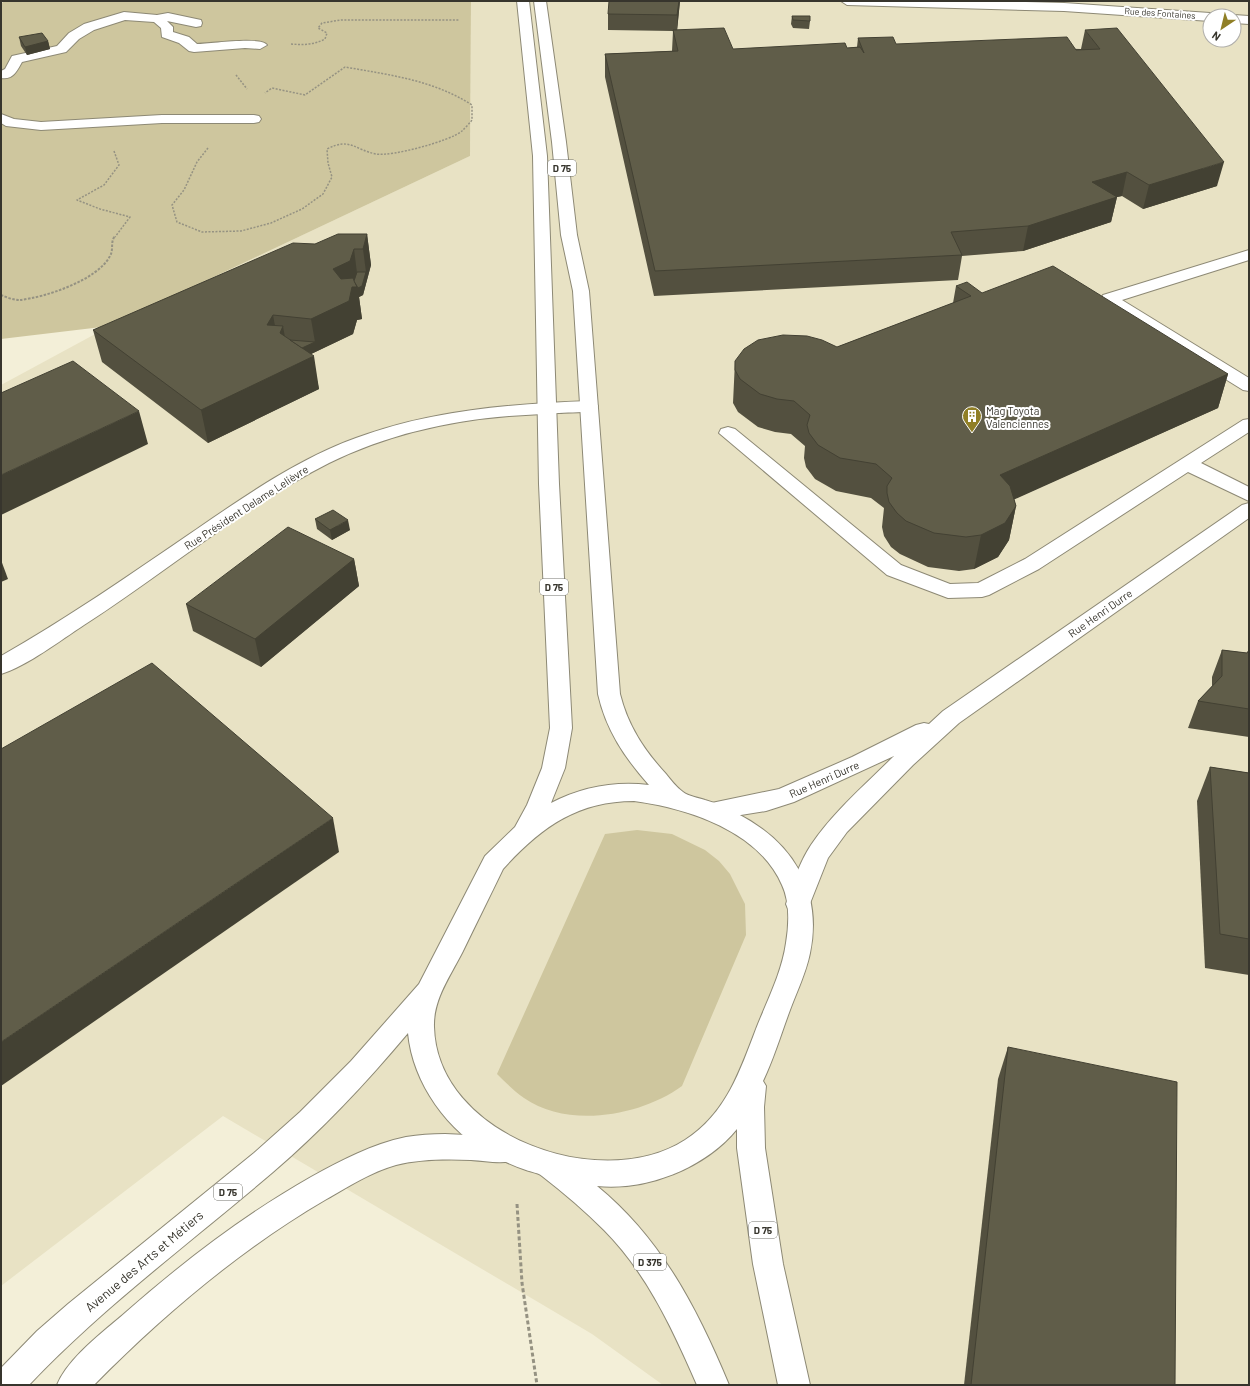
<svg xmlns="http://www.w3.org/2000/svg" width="1250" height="1386" font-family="Barlow,sans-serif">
  <rect width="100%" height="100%" fill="#f3efd8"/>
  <path fill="#e8e2c4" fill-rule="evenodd" d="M471 1 1249 2V1385H663L592 1334 223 1116 1 1286V385L110 326 470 156ZM1210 16H1234V40H1210Z"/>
  <g fill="#cec69e">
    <path d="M4 1H471L470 156 110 326 1 339V4Z"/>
    <path d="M637 830 672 834 705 850 719 861 730 874 745 904 746 935 682 1086C641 1116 568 1129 524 1098 514 1091 505 1082 497 1074L605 834Z"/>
  </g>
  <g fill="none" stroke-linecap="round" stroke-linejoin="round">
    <g stroke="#8d8975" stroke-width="2">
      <g id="lane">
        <path d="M124 12 157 15 168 13 201 20 202 23 201 26 196 27 167 21 173 27V32L189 37 197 44C209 44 261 36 267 45L260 49 245 48 194 52 189 51 179 43 162 37 161 28 154 22 125 20 94 30 79 39 66 52 22 62C17 71 13 80 1 78V71L5 69 12 56 57 46 69 33 84 24Z"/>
        <path d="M1 114 14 119 41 122 162 115H254L259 116 261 119 259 122 254 123H162L41 130 6 126 1 123Z"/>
        <path d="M1249 250V260L1122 300 1249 378V391L1243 390 1103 303 1101 299 1103 295Z"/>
        <path d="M1249 419V432L1201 463 1249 487V501L1188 472 1039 569 989 595 982 597 948 598 887 575 719 433 721 429 728 427 735 429 901 565 950 584 978 583 1025 559 1243 420Z"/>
      </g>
    </g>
    <g stroke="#8d8975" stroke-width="2">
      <g id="street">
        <path d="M841 1H982L1064 3 1210 13 1216 16H1210V21L1064 11 847 5Z"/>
        <path d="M1234 15 1249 16V24L1234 23V16H1231Z"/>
        <path d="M589 401 595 402 598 406 595 410C584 413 571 412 559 413 542 414 526 415 509 416 447 421 386 435 329 463 244 506 165 573 84 625 61 640 27 666 1 674V656C68 618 131 574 194 531 245 496 298 459 356 438 431 410 510 404 589 401Z"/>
      </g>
    </g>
    <g stroke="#8d8975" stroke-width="2">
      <g id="secondary">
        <path d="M1249 503V518L959 723 913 765 847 832 828 858 807 911 798 914 789 911 786 904C793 884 799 863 811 845 833 812 866 784 894 756L794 802 766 811 710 820 702 817 698 811 702 805 779 789 852 757 916 725 924 723 929 724 943 711 1242 505Z"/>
        <path d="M445 1134 509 1137 519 1141 523 1150 519 1159C504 1165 487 1161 471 1160 446 1159 420 1159 396 1165 371 1172 348 1187 325 1200 241 1249 163 1315 94 1385H57C68 1358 103 1332 125 1313 183 1262 244 1215 311 1177 340 1161 372 1144 406 1137 418 1135 432 1134 445 1134Z"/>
      </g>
    </g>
    <g stroke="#8d8975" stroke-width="2">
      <path id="primary" d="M517 1H529L547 156 559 484 572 728 565 768 551 803C582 787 614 781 649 785 625 758 606 730 598 694L573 291 561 235 552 142 534 1H546L566 142 577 235 589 291 620 694C628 726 644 750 666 774 671 780 676 787 683 792 688 796 699 798 705 800 716 803 726 808 736 813 792 841 823 890 810 953 806 973 797 991 790 1010 781 1034 774 1058 763 1081L766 1086 764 1107 765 1148 783 1264 810 1385H778L753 1264 737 1148V1129C705 1168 647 1191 597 1186 661 1238 698 1310 729 1385H697C673 1330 647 1273 604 1230 585 1211 564 1193 542 1176 539 1173 531 1172 526 1170 514 1166 503 1161 492 1155 448 1132 413 1084 408 1033 366 1083 322 1130 273 1172 191 1242 103 1307 29 1385H1V1368L37 1331 68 1304 254 1153 300 1112 351 1061 419 984 485 856 515 827 527 805 542 768 550 728 539 484 533 156ZM634 801C687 808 759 831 782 885 790 902 789 925 786 943 782 972 767 1001 756 1029 740 1071 726 1114 685 1140 601 1194 437 1136 434 1027 433 999 451 975 463 951 476 924 490 896 503 869 540 828 577 801 634 801Z"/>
    </g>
    <g stroke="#959282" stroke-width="1.5" stroke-dasharray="2 1.5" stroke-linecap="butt">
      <path d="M291 44C303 45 314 45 325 39L327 33 318 28 322 23 341 20H459"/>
      <path d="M236 75 247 89"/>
      <path d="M208 148 197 162 184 190 172 205 177 222 202 232 241 231 271 223 302 209 323 194 332 177 328 163 327 149C350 137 355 150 376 154 391 157 450 141 462 131 465 128 469 124 472 120V105C433 80 390 75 345 67L305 95 272 88 265 93"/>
      <path d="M114 151 119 165 104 185 77 200 100 209 130 217 115 237"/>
    </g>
    <path stroke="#959282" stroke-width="2" stroke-dasharray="2.5 1.5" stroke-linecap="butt" d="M1 295C6 297 13 300 19 300 44 298 98 280 110 256 114 249 110 242 115 236"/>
    <path stroke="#959282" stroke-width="3" stroke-dasharray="4 2.5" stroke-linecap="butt" d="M517 1204 522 1283 537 1385"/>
    <use href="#lane" fill="#fff" fill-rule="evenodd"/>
    <use href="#street" fill="#fff" fill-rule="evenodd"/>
    <use href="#secondary" fill="#fff" fill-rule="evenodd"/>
    <use href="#primary" fill="#fff" fill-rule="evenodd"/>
  </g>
  <g fill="#53503f">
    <path d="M680 1 677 30 733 49 847 48 857 47 858 38 896 44 1081 49 1085 30 1217 186 1143 209 1122 196 1117 197 1111 222 1023 251 962 256 958 280 654 296 605 77V54L672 51 673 31 608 30V14Z"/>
    <path d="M792 16 810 21 809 29 793 28 791 24Z"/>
    <path d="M19 37 48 41 50 49 27 55 21 46Z"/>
    <path d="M367 234 371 265 363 295 359 297 362 319 357 320 353 334 311 354 319 389 208 443 102 362 93 330 315 244Z"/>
    <path d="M956 286 982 293 1228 374 1218 408 1014 499 1016 506 1009 540 998 557 974 569 959 571 928 567 900 554 891 547 884 536 882 527 884 508 871 498 836 491 815 479 806 467 804 458 805 446 791 434 775 432 758 427 738 412 733 403 735 361 837 347 953 303Z"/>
    <path d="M315 519 350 530 332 540 317 529Z"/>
    <path d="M354 559 359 586 261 667 193 631 186 604Z"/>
    <path d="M1222 650 1247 653 1249 650V737L1188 728 1198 701 1212 686V677Z"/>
    <path d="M1210 767 1249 773V975L1205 968 1197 801Z"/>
    <path d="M1008 1047 1175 1385H964L998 1079Z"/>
  </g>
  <g fill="#434133">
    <path d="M679 1H680L677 31V15Z"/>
    <path d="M48 41 50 49 27 55 25 47Z"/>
    <path d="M1224 162 1217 186 1143 209 1149 185Z"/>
    <path d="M1127 172 1122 196 1117 197 1111 222 1023 251 1028 226 1092 182Z"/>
    <path d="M367 234 371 265 363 295 359 297 362 319 357 320 353 334 286 366 280 333 283 326 288 355 315 342 311 319 333 269 354 249 358 281 366 272 363 249Z"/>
    <path d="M273 315 279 348 267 325Z"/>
    <path d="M314 356 319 389 208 443 201 410Z"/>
    <path d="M1228 374 1218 408 993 509 1000 475Z"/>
    <path d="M139 411 148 444 1 515V475Z"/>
    <path d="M1016 506 1009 540 998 557 974 569 981 535Z"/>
    <path d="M348 520 350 530 332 540 330 530Z"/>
    <path d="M354 559 359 586 261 667 255 639Z"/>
    <path d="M1 560 8 579 1 582Z"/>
    <path d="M333 818 339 852 1 1086V1042Z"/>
  </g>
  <g fill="#605d49" stroke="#434133">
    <path d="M609 1H679L677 15 608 14Z"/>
    <path d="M792 16H810V21L793 20Z"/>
    <path d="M724 28 733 49 845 43 847 48 860 47 864 53 858 38 893 37 896 44 1067 37 1076 50 1100 49 1085 30 1117 28 1224 162 1149 185 1127 172 1092 182 1117 197 1028 226 951 232 962 255 655 271 605 54 678 51 673 30Z"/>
    <path d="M42 33 48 41 25 47 19 37Z"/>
    <path d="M338 234H367L363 249H354L350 261 333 269 341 279 353 278 357 287H352L349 301 311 319 273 315 267 325 283 326 280 333 314 356 201 410 93 330 293 243 315 244Z"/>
    <path d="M1053 266 1228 374 1000 475 1010 486 1016 506 1005 523 981 535 966 537 934 533 906 521 897 513 889 502 887 493V486L892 478 876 464 840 458 818 445 809 433 807 425 810 415 794 401 777 399 760 394 740 379 735 370V361L744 349 758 340 783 335 807 336 822 340 837 347 971 296 956 286 967 282 982 293Z"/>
    <path d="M357 272H366L362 286 358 288 354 281Z"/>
    <path d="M290 340 315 342 302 348Z"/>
    <path d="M73 361 139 411 1 475V393Z"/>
    <path d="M333 510 348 520 330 530 315 519Z"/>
    <path d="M288 527 354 559 255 639 186 604Z"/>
    <path d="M1222 650 1247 653 1249 650V709L1198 701 1222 676Z"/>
    <path d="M152 663 333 818 1 1042V749Z"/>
    <path d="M1210 767 1249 773V939L1220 934Z"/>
    <path d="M1008 1047 1177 1082 1175 1385H971Z"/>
  </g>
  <defs>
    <g id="building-pin" transform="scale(1)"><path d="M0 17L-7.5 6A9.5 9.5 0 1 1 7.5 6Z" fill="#907f26" stroke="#fff"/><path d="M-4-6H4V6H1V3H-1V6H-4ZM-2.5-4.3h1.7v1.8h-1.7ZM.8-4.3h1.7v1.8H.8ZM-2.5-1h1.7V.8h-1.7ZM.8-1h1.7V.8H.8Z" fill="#fff"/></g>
  </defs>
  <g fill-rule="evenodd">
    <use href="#building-pin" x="972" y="416"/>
  </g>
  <g text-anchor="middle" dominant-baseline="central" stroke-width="4" stroke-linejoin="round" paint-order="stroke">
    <g font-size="9" fill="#37352d" stroke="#fff">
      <text transform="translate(1160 13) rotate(4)">Rue des Fontaines</text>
    </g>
    <g fill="#fff" stroke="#73726c" stroke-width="1">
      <rect x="548" y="160" width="28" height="16" rx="3"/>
      <rect x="540" y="579" width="28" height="16" rx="3"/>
      <rect x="214" y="1184" width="28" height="16" rx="3"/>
      <rect x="749" y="1222" width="28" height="16" rx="3"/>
      <rect x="634" y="1254" width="32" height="16" rx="3"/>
    </g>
    <g font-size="10" font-weight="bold" fill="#37352d">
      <text x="562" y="168">D 75</text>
      <text x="554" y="587">D 75</text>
      <text x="228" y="1192">D 75</text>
      <text x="763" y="1230">D 75</text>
      <text x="650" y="1262">D 375</text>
    </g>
    <g font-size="11" fill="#37352d" stroke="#fff" text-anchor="start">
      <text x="986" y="410">Mag Toyota<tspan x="986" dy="13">Valenciennes</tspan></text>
    </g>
    <g font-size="11" fill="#37352d" stroke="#fff">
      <text transform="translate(246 507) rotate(-33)">Rue Président Delame Lelièvre</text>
      <text transform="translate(1100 613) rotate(-35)">Rue Henri Durre</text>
      <text transform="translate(824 779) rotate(-24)">Rue Henri Durre</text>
    </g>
    <g font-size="13" fill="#37352d" stroke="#fff">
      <text transform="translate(144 1261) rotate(-40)">Avenue des Arts et Métiers</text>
    </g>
  </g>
  <rect width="1250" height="1386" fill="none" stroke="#37352d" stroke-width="4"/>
  <g transform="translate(1222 28) rotate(215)"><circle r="19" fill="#ffffff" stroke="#afaeab"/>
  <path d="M0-3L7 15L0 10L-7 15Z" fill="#907f26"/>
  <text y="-6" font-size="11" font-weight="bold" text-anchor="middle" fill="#37352d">N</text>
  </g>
</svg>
